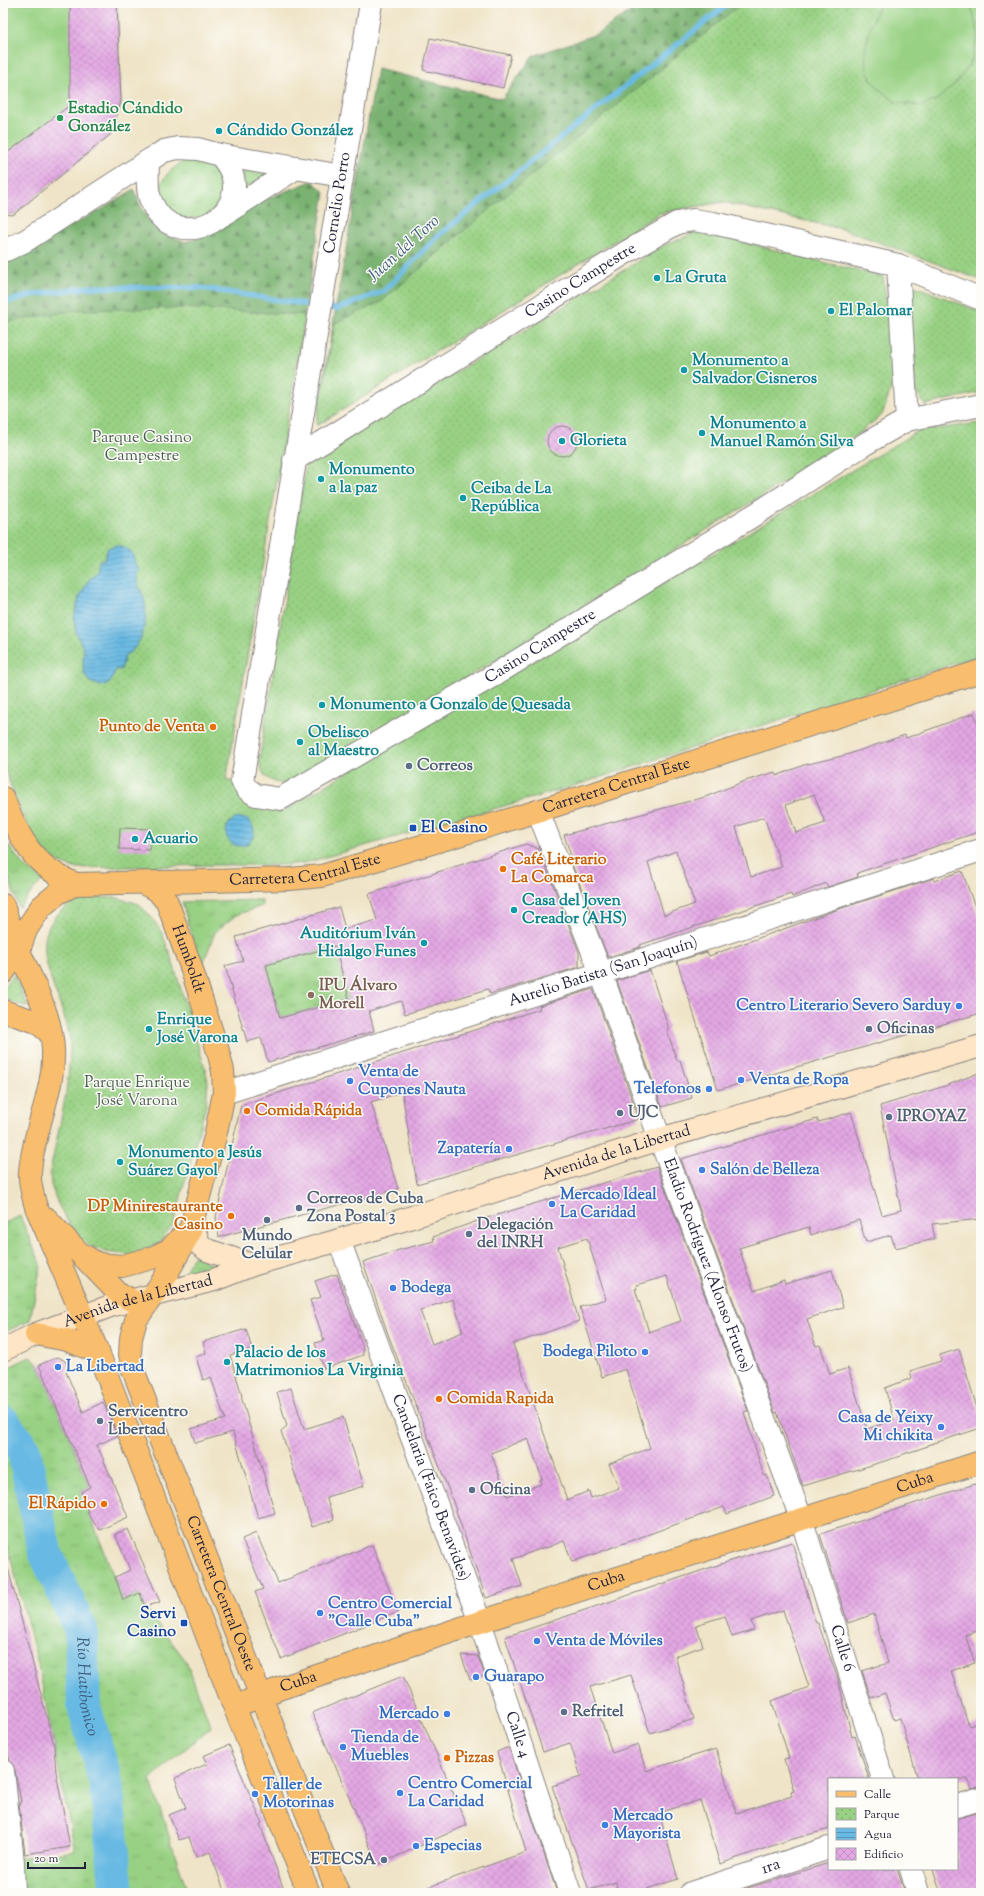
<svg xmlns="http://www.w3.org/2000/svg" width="984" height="1896" font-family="'Sorts Mill Goudy',serif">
  <defs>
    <pattern id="grass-tufts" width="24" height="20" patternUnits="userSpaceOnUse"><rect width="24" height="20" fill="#98d183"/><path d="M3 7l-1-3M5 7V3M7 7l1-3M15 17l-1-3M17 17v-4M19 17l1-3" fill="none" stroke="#83b372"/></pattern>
    <pattern id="forest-firs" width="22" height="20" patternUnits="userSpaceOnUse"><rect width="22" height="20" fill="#7ab371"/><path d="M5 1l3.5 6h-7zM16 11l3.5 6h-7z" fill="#64915e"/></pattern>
    <pattern id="park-dots" width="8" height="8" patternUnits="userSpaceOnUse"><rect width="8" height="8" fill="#98d183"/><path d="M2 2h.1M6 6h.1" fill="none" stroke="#83b372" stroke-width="1.8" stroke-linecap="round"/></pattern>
    <pattern id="water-rules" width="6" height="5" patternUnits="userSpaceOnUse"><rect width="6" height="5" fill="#68b9e3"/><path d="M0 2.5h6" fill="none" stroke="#5596b9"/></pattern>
    <pattern id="building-cross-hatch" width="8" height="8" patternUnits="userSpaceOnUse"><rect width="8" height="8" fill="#e3a7e3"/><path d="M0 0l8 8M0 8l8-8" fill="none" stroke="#c28fc4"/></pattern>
  </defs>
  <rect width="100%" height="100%" fill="#fdfcf7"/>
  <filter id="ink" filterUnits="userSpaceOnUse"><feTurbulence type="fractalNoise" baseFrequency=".025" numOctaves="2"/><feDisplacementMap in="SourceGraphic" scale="8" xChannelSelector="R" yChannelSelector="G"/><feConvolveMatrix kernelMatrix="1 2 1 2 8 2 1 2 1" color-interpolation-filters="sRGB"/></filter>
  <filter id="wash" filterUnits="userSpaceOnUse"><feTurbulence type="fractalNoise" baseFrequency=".012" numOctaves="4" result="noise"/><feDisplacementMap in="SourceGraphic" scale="16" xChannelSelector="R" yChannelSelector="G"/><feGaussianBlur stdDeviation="0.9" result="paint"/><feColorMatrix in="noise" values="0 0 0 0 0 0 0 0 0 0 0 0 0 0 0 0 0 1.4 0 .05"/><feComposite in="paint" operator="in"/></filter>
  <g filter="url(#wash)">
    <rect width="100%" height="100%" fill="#efe4c7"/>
    <g fill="url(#grass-tufts)" stroke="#5d7a5f">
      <path d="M191 160C198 161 204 162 209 166 220 173 226 191 219 203 216 208 211 213 207 218H177C173 213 168 209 164 204 151 184 173 164 191 160Z"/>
      <path d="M244 165 272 171 243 190Z"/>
      <path d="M3 838 22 864 43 880 33 890 19 908 3 861Z"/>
      <path d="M262 900V906L236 915 215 932 201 969 182 902Z"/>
      <path d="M335 946 349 999 280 1018 266 965Z"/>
      <path d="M14 975 28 1007 3 999V987Z"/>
      <path d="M20 1216 41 1265 30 1320 3 1333V1224Z"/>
      <path d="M195 1254 206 1262 220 1267 181 1278Z"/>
      <path d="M30 1357 39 1365 90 1487 81 1492 123 1600 140 1593 145 1607 186 1661 211 1727 150 1779 188 1893H20L17 1858 75 1851 38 1664 3 1528V1370Z"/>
    </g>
    <g fill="url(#forest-firs)" stroke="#4e6a56">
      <path d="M643 3H827L843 229 722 202 660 213 318 425 316 424 377 69 502 99 533 56 597 34Z"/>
      <path d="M312 181 325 192 226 781 75 868C70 866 65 865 60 863 29 846 15 795 3 764V261L6 262 104 208 134 189 142 209 157 231 186 242 215 230 261 201Z"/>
    </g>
    <g fill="url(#park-dots)" stroke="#5d7a5f">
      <path d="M742 3H981V280L843 229 722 202 660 213 318 425 316 424 335 323 381 302 486 212Z"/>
      <path d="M699 231 883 277 896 374 882 415 841 447 434 698 288 785C271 781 264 781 259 762L306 464 663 246Z"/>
      <path d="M907 283 981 312V392L925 405 916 392Z"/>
      <path d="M183 308 305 315 226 781H242L279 799 280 813 918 431 981 423V655L567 788 305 863 280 865H215L75 868C70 866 65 865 60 863 29 846 15 795 3 764V323L75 310Z"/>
      <path d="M114 897 139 904 152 918 162 933 172 960 205 1068 208 1082 206 1105 173 1225 157 1245 131 1255 106 1252 87 1245 73 1231 58 1204 51 1185 50 1172C58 1130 70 1088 70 1046 69 1001 17 943 65 908 69 906 74 901 78 900 86 897 105 898 114 897Z"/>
    </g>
    <g fill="#98d183" stroke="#5d7a5f">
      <path d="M3 3H117L121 103 111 134 13 215 3 214Z"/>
      <path d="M883 3H967L972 9 978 34 971 62 957 82 938 99 922 106 896 102 879 89 871 79 866 67 865 51 870 28 877 10Z"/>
    </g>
    <g fill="url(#water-rules)" stroke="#456e8f">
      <path d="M117 545C129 548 134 552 135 565L139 568C138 571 136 576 137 580 138 587 144 595 145 603 148 621 142 648 125 655L121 670 116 669 110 683 101 686 90 682 84 673 83 662 84 650 76 633 74 617 79 598 88 581 97 572 99 560H104L108 548Z"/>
      <circle cx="240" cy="832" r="14"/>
    </g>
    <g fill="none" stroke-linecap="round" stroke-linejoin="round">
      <g stroke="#68b9e3" stroke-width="5.5">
        <path d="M3 303 31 295 91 287 201 288 317 306"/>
        <path d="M326 307 337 309 384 291 438 236 729 3"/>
      </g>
      <path stroke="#68b9e3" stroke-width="34" id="s1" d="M3 1422 24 1451 45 1552 81 1630 84 1706 106 1783 117 1893"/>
    </g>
    <g id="blocks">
      <g fill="url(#building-cross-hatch)" fill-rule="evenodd">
        <path d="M70 3H117L121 102 111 134 13 215 3 214V156L70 105Z"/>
        <path d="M430 38 511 55 503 88 423 70Z"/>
        <circle cx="562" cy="441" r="15"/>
        <path d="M974 713 981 732V831L857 873 858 877 828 887 826 883 792 897 791 894 640 945V947L608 957 571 862H573L564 835 705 797 745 781 775 772 776 776 804 765 846 755 905 735 906 738ZM814 794 825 823 796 833 786 805ZM764 817 782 867 751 877 736 827ZM676 851 695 904 664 915 648 862Z"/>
        <path d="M120 828 151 829 150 850 119 849Z"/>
        <path d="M526 844 539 849 579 952V967L490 994 488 989 405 1014 401 1001 369 1011 374 1031 268 1062 261 1038 247 1042 225 966 243 961 236 937 339 907 345 929 377 920 369 894ZM335 946 349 999 280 1018 266 965Z"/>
        <path d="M962 871 981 924V1013L718 1090 677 961 707 952 709 956 836 910 934 878V881Z"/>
        <path d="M650 970 668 1026V1033L677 1061 680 1060 692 1098 662 1107 617 981Z"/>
        <path d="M593 989 639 1119 417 1184 402 1092 371 1102 398 1189 219 1237 216 1217 241 1105 540 1009 539 1006Z"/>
        <path d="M981 1072V1142H977L981 1159V1219L932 1224 935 1239 895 1248 891 1235 866 1242 859 1220 811 1235 809 1227 739 1248 754 1291 784 1280 785 1284 832 1270 843 1307 807 1319 816 1346 820 1345 830 1374 848 1368 867 1429 894 1420 885 1388 912 1378 910 1371 941 1361 940 1355 959 1349 981 1421V1428L928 1445V1446L901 1455V1456L803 1486 777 1412 775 1413 681 1159 817 1119 819 1122 851 1112 882 1215 901 1210 880 1106 948 1085Z"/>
        <path d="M657 1167 748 1411 744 1412 764 1476 767 1475 774 1496 727 1514 724 1507 572 1562 564 1541 546 1548 545 1547 513 1559 522 1586 486 1598 451 1496 388 1334 363 1262 399 1250 434 1241 433 1237 480 1220ZM587 1238 606 1299 580 1307 602 1377 626 1369 650 1448 609 1464 619 1488 591 1498 589 1491 567 1500 513 1344 579 1321 558 1247ZM667 1276 681 1321 649 1332 635 1289H637L636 1285ZM453 1299 463 1332 432 1344 420 1310ZM528 1438 542 1479 540 1480 541 1484 507 1496 491 1453Z"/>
        <path d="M337 1274 363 1348V1355L324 1369 315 1343 324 1340 310 1300 321 1297 315 1281Z"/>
        <path d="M246 1329 252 1349 230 1355 242 1396H241L275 1513 258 1518 233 1432 195 1443 191 1429 225 1419 211 1377 203 1380 196 1357 206 1353 203 1342Z"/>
        <path d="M58 1357 65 1361 69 1370 66 1372 83 1412 103 1402 117 1436 97 1445 128 1517 100 1530 90 1518 81 1492 90 1487 39 1365Z"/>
        <path d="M291 1388 304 1429 343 1417 364 1486 326 1497 334 1520 312 1527 281 1431 287 1426 277 1392Z"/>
        <path d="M981 1482V1630L965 1635 975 1663 951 1671 969 1726 981 1722V1787L972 1789 968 1779H918L900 1718 894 1720 885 1693 871 1698 862 1671 888 1663 874 1614 848 1623 820 1534Z"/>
        <path d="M128 1529 160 1602 145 1607 140 1593 123 1600 115 1577 130 1570 115 1534Z"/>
        <path d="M256 1533 278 1583 372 1545 398 1612 281 1659 255 1592 263 1589 242 1539Z"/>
        <path d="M792 1542 816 1623H818L838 1679 852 1737 855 1736 869 1779H829V1829L786 1841 720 1864 700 1800 659 1813 678 1879 634 1893H619L616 1882 589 1890 552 1786 581 1777 570 1743 543 1752 505 1637 721 1564ZM783 1610 809 1687 772 1701 789 1758 784 1759 794 1791 791 1792 792 1796 736 1813 716 1749 646 1771 638 1744 612 1753 590 1687 631 1675 650 1733 694 1719 675 1656 703 1646 696 1625 725 1616 732 1637 754 1630 751 1621Z"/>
        <path d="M8 1568 54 1745 56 1772 70 1847 25 1854 19 1803 21 1802 15 1770 10 1761 3 1733V1569Z"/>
        <path d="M461 1655 478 1656 485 1676 470 1680Z"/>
        <path d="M403 1676 467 1825 377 1865 363 1829 312 1713Z"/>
        <path d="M229 1745 262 1823 260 1824 285 1893H225L210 1852 196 1857 189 1837 179 1840 169 1815 186 1808 175 1778 207 1764 203 1756Z"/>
        <path d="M506 1748H509L557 1893H417V1891L526 1852 497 1752Z"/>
        <path d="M981 1812V1893H941L933 1869H957V1818Z"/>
        <path d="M829 1863V1869H897L905 1893H738V1891Z"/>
      </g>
    </g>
  </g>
  <g filter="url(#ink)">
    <use href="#blocks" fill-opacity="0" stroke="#888381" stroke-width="1"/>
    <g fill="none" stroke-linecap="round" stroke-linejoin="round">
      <g stroke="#888381" stroke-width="24">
        <g id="street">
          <path id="s2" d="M371 3 242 781 247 789 256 795 280 799 496 674 759 512 865 444 907 420 981 405"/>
          <path d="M148 161C148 172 146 187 150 198 172 263 270 211 220 155"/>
          <path d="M223 215 296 168"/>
          <path d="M3 249 6 250 25 241 148 161 164 151 178 148 198 149 220 155 342 176"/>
          <path d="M898 265 907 420"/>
          <path id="s3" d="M294 460 625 253 677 223 693 220 713 223 898 265 981 299"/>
          <path id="s4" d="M538 811 601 973 660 1139 801 1518 883 1779"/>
          <path id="s5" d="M224 1093 601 973 981 850"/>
          <path id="s6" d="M339 1240 480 1622 570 1893"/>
          <path d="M3 1771 13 1862 14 1893"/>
          <path d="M957 1806 981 1799"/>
          <path d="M911 1869 918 1893"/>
          <path id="s7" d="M691 1893 829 1848"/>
        </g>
      </g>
      <g stroke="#888381" stroke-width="24">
        <g id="secondary">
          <path d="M192 1225 200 1245 207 1250 252 1265"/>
          <path id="s8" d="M3 1350 36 1334 113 1305 214 1280 252 1265 339 1240 660 1139 981 1046"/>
        </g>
      </g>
      <g stroke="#888381" stroke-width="24">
        <g id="primary">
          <path d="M3 798C20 839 33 867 76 884"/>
          <path id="s9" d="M142 883 157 890 167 902 190 964 218 1051 223 1071 224 1093 215 1137 189 1234 164 1279 136 1320 131 1338 130 1354 133 1370 338 1893"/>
          <path d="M3 905C8 921 13 936 19 951 32 980 52 1017 53 1049 55 1091 33 1130 30 1172 29 1184 33 1196 36 1207L98 1352 234 1706 309 1893"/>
          <path id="s10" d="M3 973 19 950 26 930 41 907 58 893 76 884 290 879 322 876 538 811 981 671"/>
          <path d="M3 1011 37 1022 50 1033"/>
          <path d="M46 1218 117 1292 131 1300"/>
          <path d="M85 1256 98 1264 122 1266 152 1258 169 1250 183 1235"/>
          <path d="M36 1334 67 1340 98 1352"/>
          <path id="s11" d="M246 1702 281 1688 480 1622 981 1462"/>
        </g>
      </g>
      <use href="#street" stroke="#fff" stroke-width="22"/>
      <use href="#secondary" stroke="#fde5c5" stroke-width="22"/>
      <use href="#primary" stroke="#f9be6d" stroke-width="22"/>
    </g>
  </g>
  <circle fill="#2e9e5b" stroke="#fdfcf7" stroke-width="1.5" cx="60" cy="118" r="4"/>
  <g fill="#0f9aa8" stroke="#fdfcf7" stroke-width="1.5">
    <circle cx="219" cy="131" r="4"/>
    <circle cx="657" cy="278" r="4"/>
    <circle cx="831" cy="311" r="4"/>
    <circle cx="684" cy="370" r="4"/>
    <circle cx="702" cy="433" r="4"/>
    <circle cx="562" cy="441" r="4"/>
    <circle cx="321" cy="479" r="4"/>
    <circle cx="463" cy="498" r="4"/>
    <circle cx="322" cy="705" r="4"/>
    <circle cx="300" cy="742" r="4"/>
    <circle cx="135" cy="839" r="4"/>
    <circle cx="514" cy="910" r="4"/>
    <circle cx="424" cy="943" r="4"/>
    <circle cx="149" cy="1029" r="4"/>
    <circle cx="120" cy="1162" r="4"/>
    <circle cx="227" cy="1362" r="4"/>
  </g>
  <g fill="#e8710a" stroke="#fdfcf7" stroke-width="1.5">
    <circle cx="213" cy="727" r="4"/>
    <circle cx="503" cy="869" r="4"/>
    <circle cx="247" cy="1111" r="4"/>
    <circle cx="231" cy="1216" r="4"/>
    <circle cx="439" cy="1399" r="4"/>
    <circle cx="104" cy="1504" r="4"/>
    <circle cx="447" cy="1758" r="4"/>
  </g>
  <g fill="#5c6f8a" stroke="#fdfcf7" stroke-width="1.5">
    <circle cx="409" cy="766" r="4"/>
    <circle cx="869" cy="1029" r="4"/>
    <circle cx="620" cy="1113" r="4"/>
    <circle cx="889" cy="1117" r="4"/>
    <circle cx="299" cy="1208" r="4"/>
    <circle cx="267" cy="1220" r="4"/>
    <circle cx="469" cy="1234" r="4"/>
    <circle cx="100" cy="1421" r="4"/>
    <circle cx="472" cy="1490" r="4"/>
    <circle cx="564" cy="1712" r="4"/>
    <circle cx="384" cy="1860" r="4"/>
  </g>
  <g fill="#1a4fb4" stroke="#fdfcf7" stroke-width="1.5">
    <rect x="409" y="824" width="8" height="8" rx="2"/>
    <rect x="180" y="1619" width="8" height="8" rx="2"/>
  </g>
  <circle fill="#8d6e63" stroke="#fdfcf7" stroke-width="1.5" cx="311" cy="995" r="4"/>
  <g fill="#3f7fe0" stroke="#fdfcf7" stroke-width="1.5">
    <circle cx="959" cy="1006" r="4"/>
    <circle cx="741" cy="1080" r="4"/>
    <circle cx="350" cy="1081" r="4"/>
    <circle cx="709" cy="1089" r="4"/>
    <circle cx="509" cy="1149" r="4"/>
    <circle cx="702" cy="1170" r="4"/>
    <circle cx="552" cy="1204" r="4"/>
    <circle cx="393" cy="1288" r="4"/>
    <circle cx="645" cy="1352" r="4"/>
    <circle cx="58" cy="1367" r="4"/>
    <circle cx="941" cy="1427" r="4"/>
    <circle cx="320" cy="1613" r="4"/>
    <circle cx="537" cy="1641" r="4"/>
    <circle cx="476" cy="1677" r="4"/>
    <circle cx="447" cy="1714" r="4"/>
    <circle cx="343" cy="1747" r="4"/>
    <circle cx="400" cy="1793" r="4"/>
    <circle cx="255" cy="1794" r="4"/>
    <circle cx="605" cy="1825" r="4"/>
    <circle cx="416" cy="1846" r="4"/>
  </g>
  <g text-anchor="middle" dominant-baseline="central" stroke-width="3" stroke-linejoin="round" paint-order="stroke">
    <g font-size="16" font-weight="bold" fill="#27864d" stroke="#fdfcf7" text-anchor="start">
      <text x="68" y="109">Estadio Cándido<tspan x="68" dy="18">González</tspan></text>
    </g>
    <g font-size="16" font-weight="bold" fill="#0d838f" stroke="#fdfcf7" text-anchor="start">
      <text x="227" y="131">Cándido González</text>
      <text x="665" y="278">La Gruta</text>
      <text x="839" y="311">El Palomar</text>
      <text x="692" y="361">Monumento a<tspan x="692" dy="18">Salvador Cisneros</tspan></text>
      <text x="710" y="424">Monumento a<tspan x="710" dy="18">Manuel Ramón Silva</tspan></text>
      <text x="570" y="441">Glorieta</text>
      <text x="329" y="470">Monumento<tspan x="329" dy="18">a la paz</tspan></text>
      <text x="471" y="489">Ceiba de La<tspan x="471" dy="18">República</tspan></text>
      <text x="330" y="705">Monumento a Gonzalo de Quesada</text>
      <text x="308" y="733">Obelisco<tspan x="308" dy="18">al Maestro</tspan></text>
      <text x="143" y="839">Acuario</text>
      <text x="522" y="901">Casa del Joven<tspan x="522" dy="18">Creador (AHS)</tspan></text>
      <text x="416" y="934" text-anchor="end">Auditórium Iván<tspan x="416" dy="18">Hidalgo Funes</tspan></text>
      <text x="157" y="1020">Enrique<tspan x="157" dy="18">José Varona</tspan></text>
      <text x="128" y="1153">Monumento a Jesús<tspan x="128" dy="18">Suárez Gayol</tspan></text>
      <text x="235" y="1353">Palacio de los<tspan x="235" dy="18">Matrimonios La Virginia</tspan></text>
    </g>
    <g font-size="16" fill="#22223b" stroke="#fdfcf7">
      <text transform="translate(338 203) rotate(-81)">Cornelio Porro</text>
      <text stroke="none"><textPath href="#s3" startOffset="338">Casino Campestre</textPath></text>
      <text stroke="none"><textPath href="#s2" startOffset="1135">Casino Campestre</textPath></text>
      <text stroke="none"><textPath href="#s10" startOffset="673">Carretera Central Este</textPath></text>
      <text stroke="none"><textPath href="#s10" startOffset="349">Carretera Central Este</textPath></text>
      <text stroke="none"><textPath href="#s9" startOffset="93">Humboldt</textPath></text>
      <text stroke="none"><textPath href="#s5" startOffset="398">Aurelio Batista (San Joaquín)</textPath></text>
      <text stroke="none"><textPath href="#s8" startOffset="645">Avenida de la Libertad</textPath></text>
      <text stroke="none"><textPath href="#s4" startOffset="485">Eladio Rodríguez (Alonso Frutos)</textPath></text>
      <text stroke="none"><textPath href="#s8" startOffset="144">Avenida de la Libertad</textPath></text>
      <text stroke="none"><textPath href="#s11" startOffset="704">Cuba</textPath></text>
      <text stroke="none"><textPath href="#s6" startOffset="264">Candelaria (Faico Benavides)</textPath></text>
      <text stroke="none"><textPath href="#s11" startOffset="380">Cuba</textPath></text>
      <text stroke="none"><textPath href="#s9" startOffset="770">Carretera Central Oeste</textPath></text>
      <text stroke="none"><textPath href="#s4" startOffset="891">Calle 6</textPath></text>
      <text stroke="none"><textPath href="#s11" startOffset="56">Cuba</textPath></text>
      <text stroke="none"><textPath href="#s6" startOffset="526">Calle 4</textPath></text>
      <text stroke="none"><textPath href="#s7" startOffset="84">1ra</textPath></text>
    </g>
    <g font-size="16" fill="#4b5f54" stroke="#fdfcf7">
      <text x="142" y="438">Parque Casino<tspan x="142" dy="18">Campestre</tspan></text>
      <text x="137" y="1083">Parque Enrique<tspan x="137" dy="18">José Varona</tspan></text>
    </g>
    <g font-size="16" font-weight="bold" fill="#c56008" stroke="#fdfcf7" text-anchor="start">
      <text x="205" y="727" text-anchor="end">Punto de Venta</text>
      <text x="511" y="860">Café Literario<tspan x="511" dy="18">La Comarca</tspan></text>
      <text x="255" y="1111">Comida Rápida</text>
      <text x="223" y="1207" text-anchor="end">DP Minirestaurante<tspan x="223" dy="18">Casino</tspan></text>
      <text x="447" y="1399">Comida Rapida</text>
      <text x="96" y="1504" text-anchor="end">El Rápido</text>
      <text x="455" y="1758">Pizzas</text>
    </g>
    <g font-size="16" font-weight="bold" fill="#4e5e75" stroke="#fdfcf7" text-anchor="start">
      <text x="417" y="766">Correos</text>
      <text x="877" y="1029">Oficinas</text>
      <text x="628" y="1113">UJC</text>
      <text x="897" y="1117">IPROYAZ</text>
      <text x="307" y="1199">Correos de Cuba<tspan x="307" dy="18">Zona Postal 3</tspan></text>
      <text x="477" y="1225">Delegación<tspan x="477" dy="18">del INRH</tspan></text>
      <text x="267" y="1236" text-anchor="middle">Mundo<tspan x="267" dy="18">Celular</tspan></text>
      <text x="108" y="1412">Servicentro<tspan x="108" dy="18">Libertad</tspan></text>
      <text x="480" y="1490">Oficina</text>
      <text x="572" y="1712">Refritel</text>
      <text x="376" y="1860" text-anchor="end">ETECSA</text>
    </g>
    <g font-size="16" font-weight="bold" fill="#164399" stroke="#fdfcf7" text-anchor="start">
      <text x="421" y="828">El Casino</text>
      <text x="176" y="1614" text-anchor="end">Servi<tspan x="176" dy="18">Casino</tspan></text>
    </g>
    <g font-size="16" font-weight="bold" fill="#785e54" stroke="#fdfcf7" text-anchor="start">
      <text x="319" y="986">IPU Álvaro<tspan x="319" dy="18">Morell</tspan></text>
    </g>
    <g font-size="16" font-weight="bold" fill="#366cbe" stroke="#fdfcf7" text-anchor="start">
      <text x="951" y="1006" text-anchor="end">Centro Literario Severo Sarduy</text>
      <text x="358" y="1072">Venta de<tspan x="358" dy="18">Cupones Nauta</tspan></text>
      <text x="749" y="1080">Venta de Ropa</text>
      <text x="701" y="1089" text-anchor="end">Telefonos</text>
      <text x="501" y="1149" text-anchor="end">Zapatería</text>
      <text x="710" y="1170">Salón de Belleza</text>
      <text x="560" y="1195">Mercado Ideal<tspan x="560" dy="18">La Caridad</tspan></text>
      <text x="401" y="1288">Bodega</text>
      <text x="637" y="1352" text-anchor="end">Bodega Piloto</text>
      <text x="66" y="1367">La Libertad</text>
      <text x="933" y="1418" text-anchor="end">Casa de Yeixy<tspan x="933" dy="18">Mi chikita</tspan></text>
      <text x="328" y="1604">Centro Comercial<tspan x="328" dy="18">"Calle Cuba"</tspan></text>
      <text x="545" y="1641">Venta de Móviles</text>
      <text x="484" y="1677">Guarapo</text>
      <text x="439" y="1714" text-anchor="end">Mercado</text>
      <text x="351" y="1738">Tienda de<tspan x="351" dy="18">Muebles</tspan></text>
      <text x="408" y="1784">Centro Comercial<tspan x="408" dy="18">La Caridad</tspan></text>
      <text x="263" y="1785">Taller de<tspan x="263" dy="18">Motorinas</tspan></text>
      <text x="613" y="1816">Mercado<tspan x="613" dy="18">Mayorista</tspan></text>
      <text x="424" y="1846">Especias</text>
    </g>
    <g font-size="17" font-style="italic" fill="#3e5e7e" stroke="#fdfcf7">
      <text transform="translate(404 249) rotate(-42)">Juan del Toro</text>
      <text stroke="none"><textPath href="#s1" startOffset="282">Río Hatibonico</textPath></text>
    </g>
  </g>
  <rect width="984" height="1896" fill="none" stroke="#fdfcf7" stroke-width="16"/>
  <rect x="828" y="1778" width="130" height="92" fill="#fdfcf7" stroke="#a5a5ac"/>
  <rect x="836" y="1791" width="20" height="6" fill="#f9be6d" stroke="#a5a5ac"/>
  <text x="864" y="1798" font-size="12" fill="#22223b">Calle</text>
  <rect x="836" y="1808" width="20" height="12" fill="url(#park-dots)" stroke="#a5a5ac"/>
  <text x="864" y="1818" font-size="12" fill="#22223b">Parque</text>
  <rect x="836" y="1828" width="20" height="12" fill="url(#water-rules)" stroke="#a5a5ac"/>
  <text x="864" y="1838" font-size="12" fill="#22223b">Agua</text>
  <rect x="836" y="1848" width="20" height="12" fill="url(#building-cross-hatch)" stroke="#a5a5ac"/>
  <text x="864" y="1858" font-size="12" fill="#22223b">Edificio</text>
  <path d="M28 1862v6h57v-6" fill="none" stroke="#22223b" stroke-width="2"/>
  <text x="34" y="1862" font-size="12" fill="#22223b" stroke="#fdfcf7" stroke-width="3" paint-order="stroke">20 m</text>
</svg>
